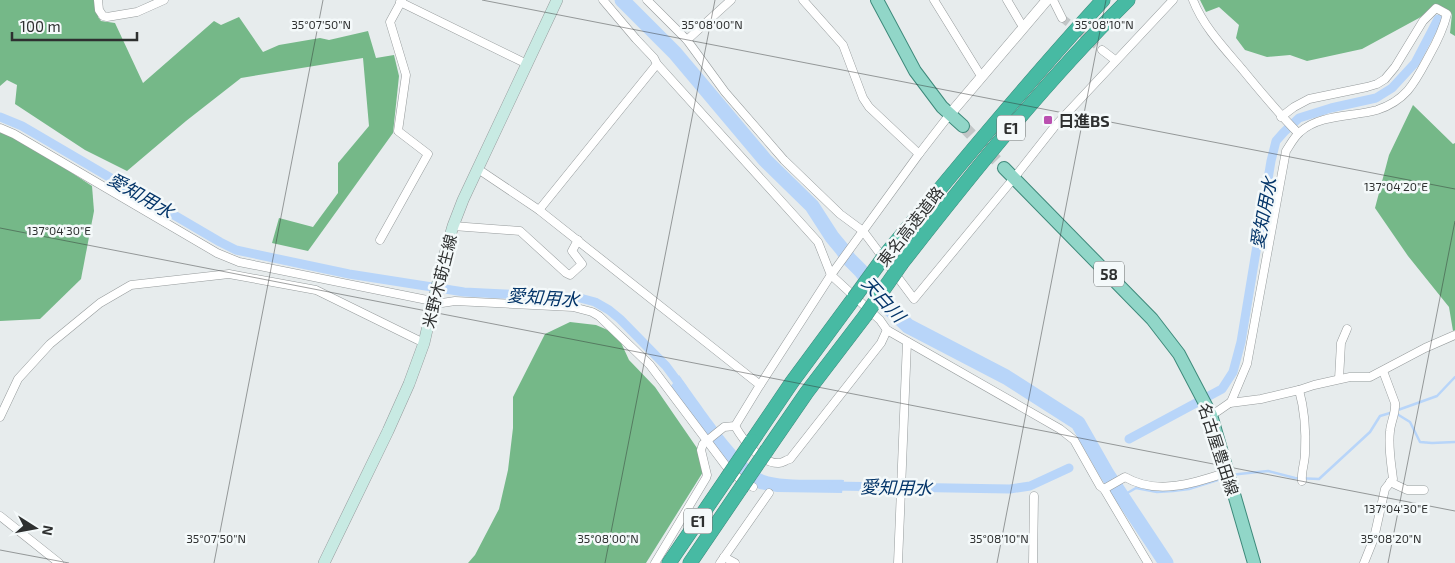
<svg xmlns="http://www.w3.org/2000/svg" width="1455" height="563" font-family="'Exo 2','Noto Sans JP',sans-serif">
  <rect width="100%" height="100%" fill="#e7eced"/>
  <g fill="#75b888">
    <path d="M0 0H97L98 17 101 21 115 23 143 83 214 21 221 25 239 17 263 52 279 45 320 38 329 40 368 31 376 58 394 55 399 76 393 133 308 251 272 243 279 218 313 227 338 193V163L369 126 363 58 241 78 186 121 127 171 85 150 15 104 17 85 7 80 0 86Z"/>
    <path d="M1200 0H1455V36L1450 33 1452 14 1437 5 1419 18 1362 49 1307 61 1290 55 1267 57 1245 50 1236 38 1239 25 1219 7 1206 12Z"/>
    <path d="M1413 105 1453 144 1455 143V330L1453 331 1449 307 1408 256 1375 208 1389 155Z"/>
    <path d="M0 131 16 136 92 186 94 211 81 279 40 319 0 321Z"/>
    <path d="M570 322 596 325 617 334 629 360 655 387 708 464 646 563H468L475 555 499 509 508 470 513 428V397L545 334Z"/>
  </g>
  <path fill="#b8d5f9" d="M679 375C697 399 739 464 764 475 783 482 822 479 844 480L842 493 777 492 759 489 728 464 671 386Z"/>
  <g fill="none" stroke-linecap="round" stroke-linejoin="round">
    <g stroke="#b8d5f9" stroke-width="2.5">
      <path d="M1398 410 1437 396 1455 377"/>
      <path d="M1232 475 1239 474 1268 471 1295 478 1319 479 1370 432 1380 416 1390 413 1397 414 1410 422 1420 442 1432 443 1455 442"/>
      <path d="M1122 496 1136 488 1157 492 1173 491 1189 489 1224 478"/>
    </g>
    <g stroke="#b8d5f9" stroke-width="9">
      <path d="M0 117 22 126 220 242 236 250 349 274 464 292 580 298 595 302 609 310 620 319 666 366 683 389"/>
      <path d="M1129 439 1222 389 1233 372 1241 342 1271 161 1276 141 1284 132 1299 118 1331 108 1376 98 1392 88 1415 63 1438 19"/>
      <path d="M833 486 1010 489 1030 486 1069 468"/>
    </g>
    <path stroke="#b8d5f9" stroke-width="15" d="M622 0 675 53 765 160 812 206 832 237 842 249 849 259 861 271 889 308 908 326 1006 377 1078 423 1107 474 1166 563"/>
    <path stroke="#c2c6c7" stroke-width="8" stroke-dasharray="8 4" stroke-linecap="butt" d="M1062 18 1102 50"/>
    <path stroke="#c2c6c7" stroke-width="12" stroke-dasharray="12 6" stroke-linecap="butt" d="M963 126 1004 168"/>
    <g stroke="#969b9c" stroke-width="9">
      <g id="minor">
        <path d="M98 0 99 10 103 16 107 17 137 12 164 0"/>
        <path d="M603 0 636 39 654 58 657 64 818 242 831 275 880 320 887 330 1060 429 1074 440 1100 486 1104 489 1148 563"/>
        <path d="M647 0 687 40 725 92 784 160 840 214 863 231 914 299 1014 178 1055 126 1173 0"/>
        <path d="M803 0 843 45 863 98 869 107 919 154"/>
        <path d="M934 0 981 76"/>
        <path d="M1007 0 1023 27"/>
        <path d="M1053 0 1062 18"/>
        <path d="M1193 0C1203 26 1224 48 1242 69 1260 91 1278 113 1298 133"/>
        <path d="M400 2 527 64"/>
        <path d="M687 40 731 0"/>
        <path d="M1102 50 1115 60"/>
        <path d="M0 128 14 134 217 253 239 262 442 303 455 301 573 307 592 312 599 316 650 365 726 466C735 475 742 482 753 487"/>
        <path d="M478 169 539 210 760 385"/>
        <path d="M539 210 657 64"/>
        <path d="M453 226 520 231 566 273 570 275 582 264 572 251 578 240"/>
        <path d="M380 240 428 154 398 131 406 75 390 22 402 0"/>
        <path d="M1339 379 1341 343 1347 329"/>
        <path d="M1299 390C1305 411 1306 432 1305 453 1305 463 1301 471 1302 481"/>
        <path d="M1231 402 1230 403 1261 399 1299 390 1314 385 1350 377H1370L1425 348 1455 335"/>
        <path d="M1211 415 1218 411 1231 402 1247 364 1286 151C1290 145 1294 137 1300 132 1320 114 1352 117 1377 110 1407 100 1415 82 1429 56 1437 42 1443 30 1447 14L1436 8 1423 21 1395 67 1385 79 1377 84 1367 87 1309 99 1294 107 1281 117"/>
        <path d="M0 417 18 379 50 344 100 303 131 285 229 274 316 290 424 343"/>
        <path d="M735 426C743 440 761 464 779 463 782 463 786 460 790 459L881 343 887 330"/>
        <path d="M1390 482 1407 490H1424"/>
        <path d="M1104 489 1125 477C1157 496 1195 483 1228 472"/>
        <path d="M0 516 59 563"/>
        <path d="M724 557 735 563"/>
        <path d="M655 563 706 478 707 475 701 450 703 444 724 427 735 426 760 385 831 275 919 154 950 114"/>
        <path d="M720 563 769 493"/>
        <path d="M898 563 907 342"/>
        <path d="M1033 563 1034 496"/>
        <path d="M1364 563 1374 538 1385 489 1393 479C1391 462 1388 447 1390 431 1391 421 1396 413 1395 403L1383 371"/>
      </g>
    </g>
    <g stroke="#969b9c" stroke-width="11">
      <path id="tertiary" d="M950 114 1047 0"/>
    </g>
    <g stroke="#969b9c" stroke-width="12">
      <path id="secondary" d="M324 563 388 431 409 384 424 343 442 264 453 226 463 200 557 0"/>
    </g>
    <g stroke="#3e8a7b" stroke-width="14">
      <g id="primary">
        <path d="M877 0 915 71 942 107 963 126"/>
        <path d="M1004 168 1152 319 1179 354 1211 415 1254 563"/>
      </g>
    </g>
    <g stroke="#3e8a7b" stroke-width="15">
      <g id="motorway">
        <path d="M886 254C957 168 1028 82 1103 0"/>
        <path d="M902 263C973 172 1046 81 1128 0"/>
        <path d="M752 441 792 382 854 298"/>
        <path d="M767 450 807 392 865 316"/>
        <path d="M669 563 727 478"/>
        <path d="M690 563 741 488"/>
      </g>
    </g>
    <use href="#minor" stroke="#fff" stroke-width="8"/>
    <use href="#tertiary" stroke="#fff" stroke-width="10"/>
    <use href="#secondary" stroke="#c8eae3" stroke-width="11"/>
    <use href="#primary" stroke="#91d6c8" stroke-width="12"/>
    <use href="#motorway" stroke="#47baa3" stroke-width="14"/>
    <g stroke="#3e8a7b" stroke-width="15" stroke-linecap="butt">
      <g id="motorway-bridge">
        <path d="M854 298 886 254"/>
        <path d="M865 316 902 263"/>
        <path d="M727 478 752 441"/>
        <path d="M741 488 767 450"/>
      </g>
    </g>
    <use href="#motorway-bridge" stroke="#47baa3" stroke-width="14"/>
  </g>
  <path fill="none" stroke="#2e3030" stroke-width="1" stroke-opacity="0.45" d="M482 0 1455 189M0 228 1455 511M0 550 69 563M214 563 323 0M605 563 715 0M997 563 1106 0M1388 563 1455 221"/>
  <rect fill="#ba4fb0" stroke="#f4f9fa" stroke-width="2" x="1043" y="115" width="10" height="10" rx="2.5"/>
  <g text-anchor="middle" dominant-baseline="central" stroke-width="5" stroke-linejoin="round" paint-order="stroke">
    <g fill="#f4f9fa" stroke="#696c6d" stroke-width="1">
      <rect x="997" y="115.5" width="28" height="25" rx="4"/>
      <rect x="1094" y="261.5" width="30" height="25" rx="4"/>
      <rect x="684" y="508.5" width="28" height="25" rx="4"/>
    </g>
    <g font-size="15" font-weight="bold" fill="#2e3030">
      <text x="1011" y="128">E1</text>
      <text x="1109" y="274">58</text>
      <text x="698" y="521">E1</text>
    </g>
    <g font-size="16" font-weight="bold" fill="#2e3030" stroke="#f4f9fa" text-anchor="start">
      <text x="1058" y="120">日進BS</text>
    </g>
    <g font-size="16" fill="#2e3030" stroke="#f4f9fa">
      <text transform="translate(910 226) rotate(-52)">東名高速道路</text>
      <text transform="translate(439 281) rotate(-76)">米野木莇生線</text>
      <text transform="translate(1219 449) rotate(72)">名古屋豊田線</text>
    </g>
    <g font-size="18" font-style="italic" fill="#043569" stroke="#f4f9fa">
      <text transform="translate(141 195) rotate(30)">愛知用水</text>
      <text transform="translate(1263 213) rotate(-79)">愛知用水</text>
      <text transform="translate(543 297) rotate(4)">愛知用水</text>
      <text transform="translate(884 299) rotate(48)">天白川</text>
      <text transform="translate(896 487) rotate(1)">愛知用水</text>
    </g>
  </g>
  <g font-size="12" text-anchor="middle" fill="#2e3030" stroke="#f4f9fa" stroke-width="5" stroke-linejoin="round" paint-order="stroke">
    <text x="321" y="29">35°07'50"N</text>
    <text x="712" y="29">35°08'00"N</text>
    <text x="1104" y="29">35°08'10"N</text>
    <text x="1396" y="191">137°04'20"E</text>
    <text x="59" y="235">137°04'30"E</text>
    <text x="1396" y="513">137°04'30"E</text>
    <text x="216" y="543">35°07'50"N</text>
    <text x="608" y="543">35°08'00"N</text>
    <text x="999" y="543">35°08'10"N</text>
    <text x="1391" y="543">35°08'20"N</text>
  </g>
  <g transform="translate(35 528) rotate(101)" stroke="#f4f9fa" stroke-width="4" paint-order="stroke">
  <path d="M0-4L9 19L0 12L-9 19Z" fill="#2e3030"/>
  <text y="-8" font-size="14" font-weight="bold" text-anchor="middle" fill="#2e3030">N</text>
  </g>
  <path d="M12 32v8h125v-8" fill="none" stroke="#2e3030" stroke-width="2.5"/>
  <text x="20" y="32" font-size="15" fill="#2e3030" stroke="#f4f9fa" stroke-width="4" paint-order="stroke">100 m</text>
</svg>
